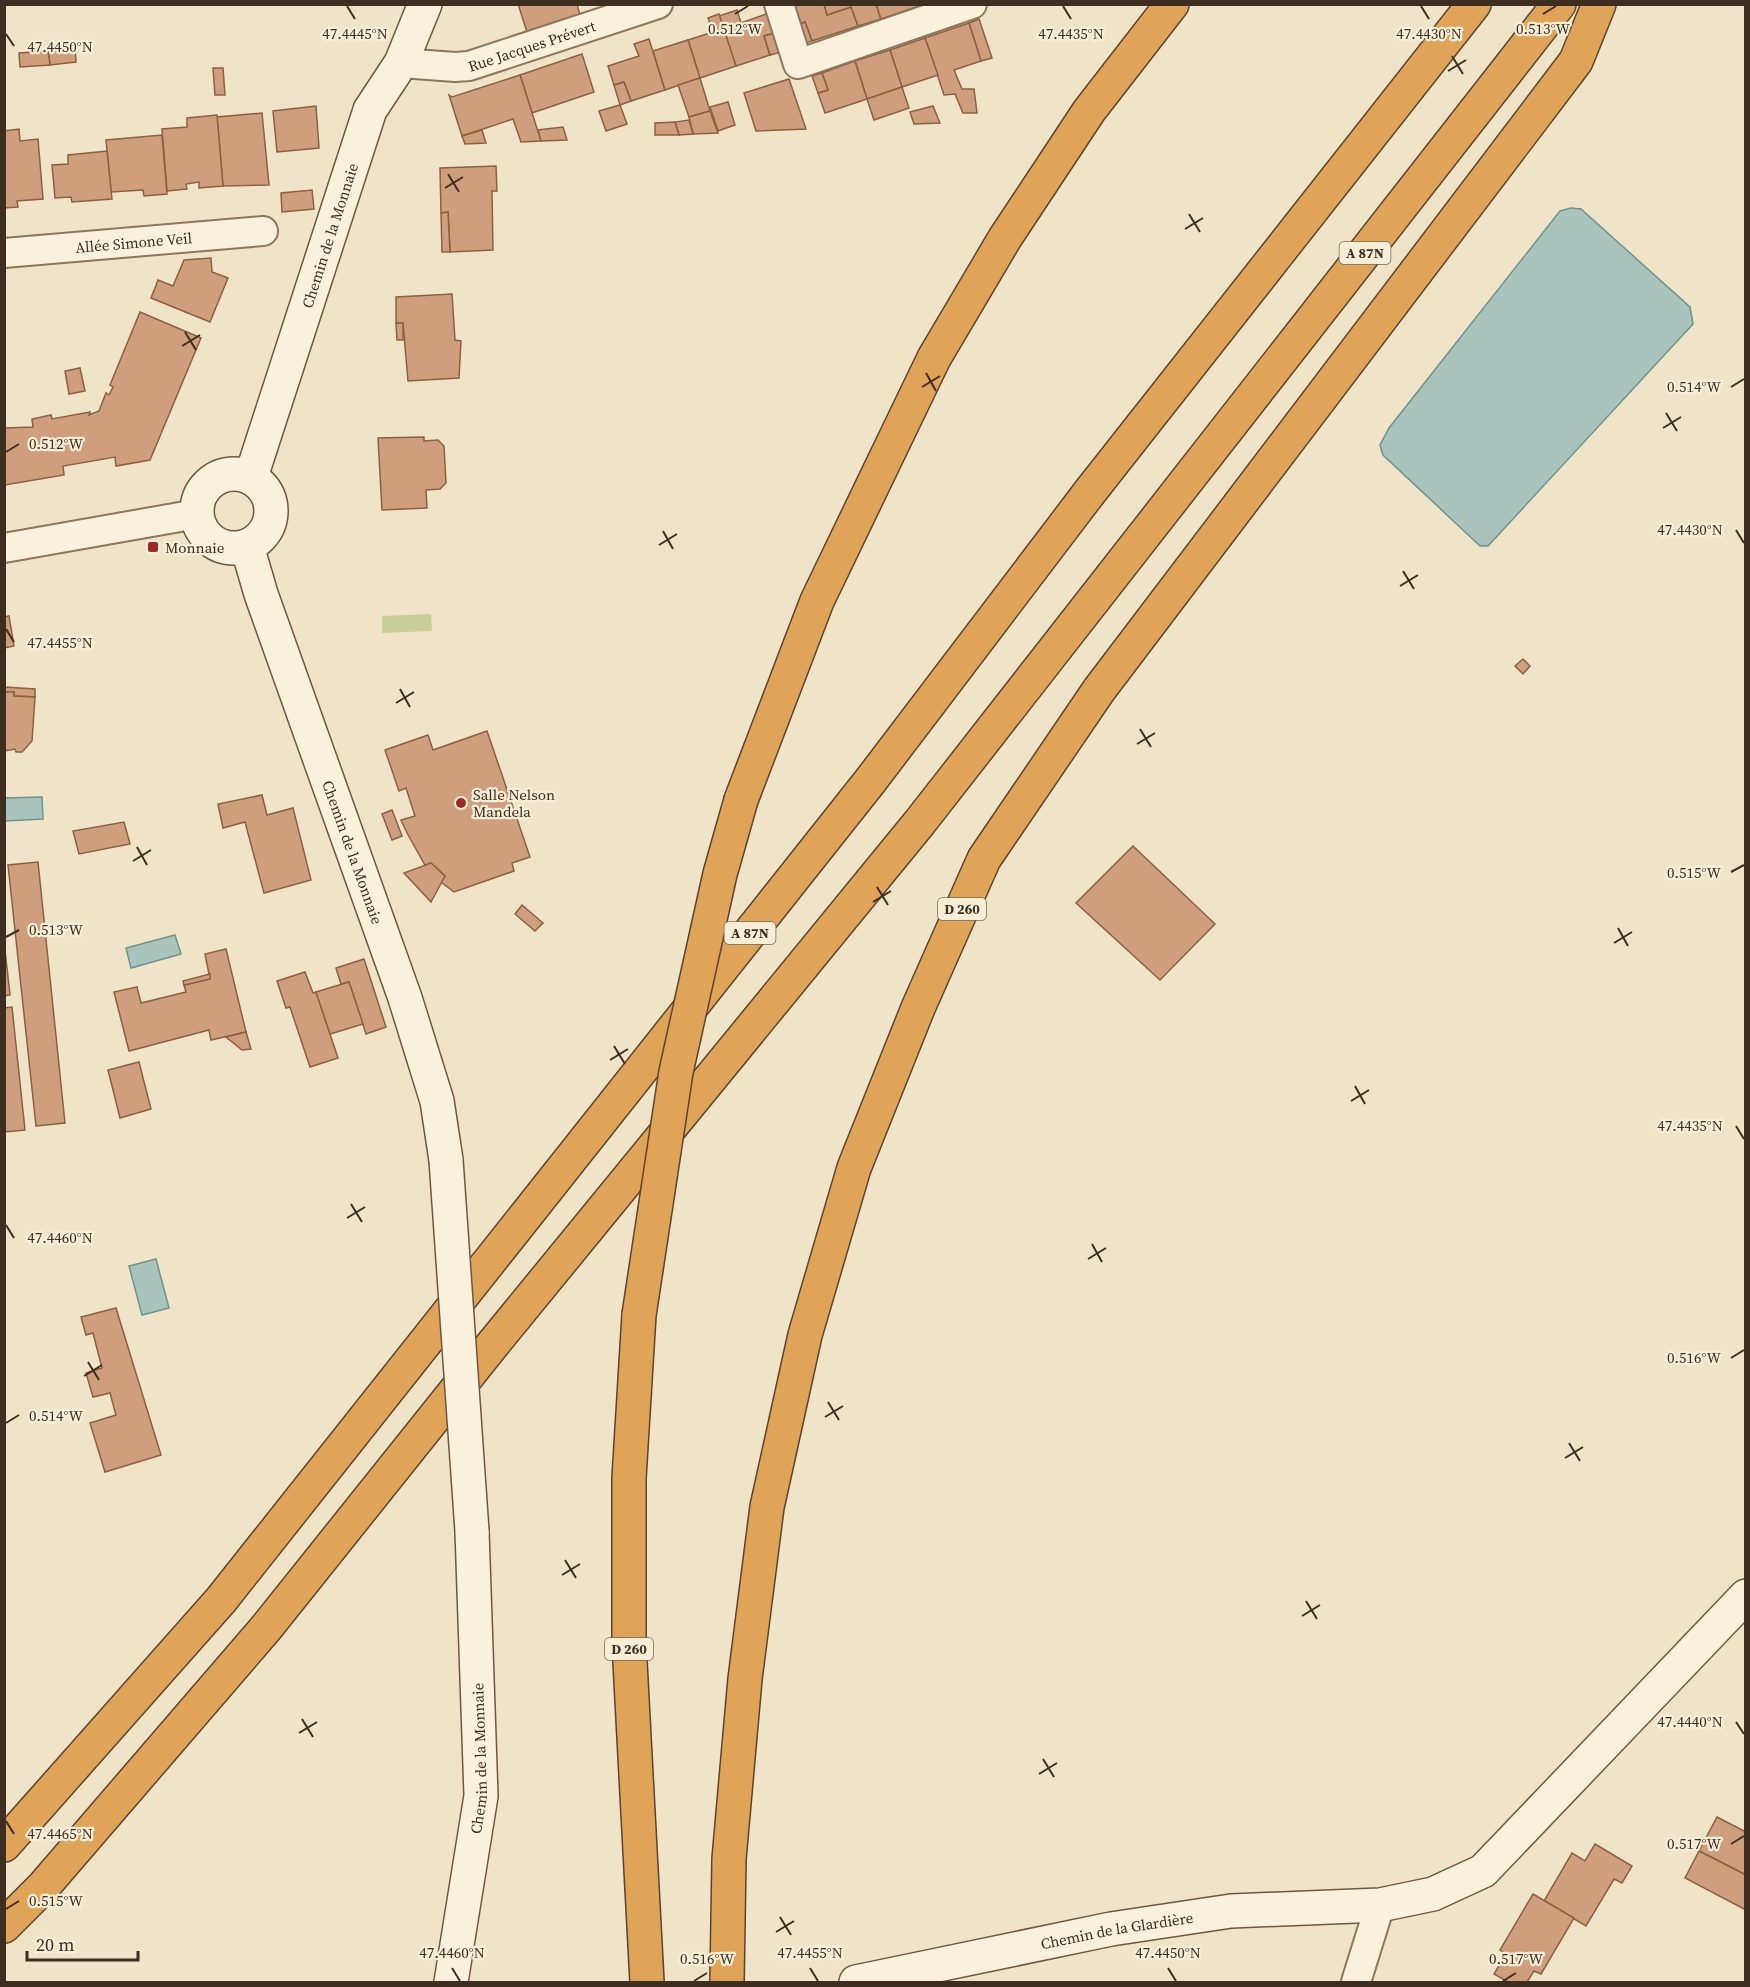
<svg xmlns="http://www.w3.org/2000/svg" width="1750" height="1987" font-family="'Source Serif 4',serif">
  <rect width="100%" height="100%" fill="#f0e4c8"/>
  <path fill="#c9cf9b" d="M431 614 432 631 382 633V616Z"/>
  <g fill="#a9c4bc" stroke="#6f938a" stroke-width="1.5">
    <path d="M1571 208 1581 209 1690 307 1693 324 1488 546H1480L1383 455 1380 445 1389 428 1560 211Z"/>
    <path d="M42 797 43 819 5 821V798Z"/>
    <path d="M175 935 181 954 131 968 126 948Z"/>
    <path d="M156 1259 169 1308 142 1315 129 1266Z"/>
  </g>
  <g fill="#cf9f7d" stroke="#8d5f41" stroke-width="1.5">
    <path d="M518 4H577L580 15 527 32Z"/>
    <path d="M796 4H824L827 15 851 7 858 26 812 41 805 22 795 26 789 7Z"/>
    <path d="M824 4H876L881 19 858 26 851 7 827 15Z"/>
    <path d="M876 4H925L881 19Z"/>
    <path d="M737 10 741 23 769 13 775 33 764 36 770 55 736 66 719 16Z"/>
    <path d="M719 14 736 66 700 78 688 40 713 32 708 18Z"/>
    <path d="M979 19 992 58 981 61 969 23Z"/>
    <path d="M805 22 812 41 801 44 795 26Z"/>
    <path d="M969 23 981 61 954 70 962 89H974L977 113H963L955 94 944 95 925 38Z"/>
    <path d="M775 33 781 52 770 55 764 36Z"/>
    <path d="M925 38 938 75 902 87 890 50Z"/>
    <path d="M649 39 665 90 631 101 624 82 614 85 608 66 639 56 634 44Z"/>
    <path d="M688 40 700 78 665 90 653 51Z"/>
    <path d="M75 46 76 62 50 65 48 48Z"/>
    <path d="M890 50 902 87 867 99 855 61Z"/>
    <path d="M48 51 50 65 20 67 19 53Z"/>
    <path d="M582 54 594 92 532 113 520 75Z"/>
    <path d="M855 61 867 99 825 113 818 93 828 90 822 73Z"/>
    <path d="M213 68H223L225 95H215Z"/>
    <path d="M822 73 828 90 818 93 812 76Z"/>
    <path d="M520 75 541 141 521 142 513 119 462 136 449 95 452 97Z"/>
    <path d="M700 78 710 111 689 117 678 85Z"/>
    <path d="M789 79 806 129 756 131 744 93Z"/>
    <path d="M624 82 631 101 620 105 614 85Z"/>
    <path d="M902 87 909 108 874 120 867 99Z"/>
    <path d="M728 102 735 125 718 131 710 107Z"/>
    <path d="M620 105 627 124 606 131 599 111Z"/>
    <path d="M316 106 319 148 277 152 273 111Z"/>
    <path d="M933 106 940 123 914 124 910 112Z"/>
    <path d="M710 111 718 133 693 134 689 117Z"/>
    <path d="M262 113 269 185 223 186 217 117Z"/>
    <path d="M217 115 223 186 199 188V182L186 184 187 189 167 191 162 129 187 127V118Z"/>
    <path d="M689 120 693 134 679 135 675 122Z"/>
    <path d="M675 122 679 135H655V123Z"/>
    <path d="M563 127 567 140 541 141 538 130Z"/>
    <path d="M19 129 20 141 38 139 43 199 17 201 18 207 4 208V131Z"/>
    <path d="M482 130 486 143 465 144 462 136Z"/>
    <path d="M162 135 167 194 144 196 143 190 111 192 106 140Z"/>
    <path d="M107 151 112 199 72 202 71 197 55 198 52 165 68 164V155Z"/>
    <path d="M496 166 497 191H492L493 250 450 252 448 212 441 213 440 168Z"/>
    <path d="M312 190 314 209 282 212 281 193Z"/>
    <path d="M448 212 450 252H442L441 213Z"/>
    <path d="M211 258 212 272 228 278 210 322 151 298 158 280 173 286 184 260Z"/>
    <path d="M452 294 455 340 461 341 459 378 408 381 403 323H396V297Z"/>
    <path d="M140 312 201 338 150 460 116 466 115 457 63 466 64 475 4 485V428L33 427 32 419 51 415 52 419 90 412 89 415 99 411 106 393 109 395 113 387 110 385Z"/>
    <path d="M396 323H403V340H397Z"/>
    <path d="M80 368 85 391 69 394 65 371Z"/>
    <path d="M424 437V441L438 440 444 446 446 483 440 489 426 490 427 508 382 510 378 438Z"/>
    <path d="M9 616 14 646 4 648V617Z"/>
    <path d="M1523 659 1530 666 1523 674 1515 666Z"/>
    <path d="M4 687 35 689V697L14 696V692H4Z"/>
    <path d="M4 692H14V696L35 697 32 741 22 752H16L15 749 4 751Z"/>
    <path d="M487 731 530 857 512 863 514 871 454 892 441 882 445 876 431 863 425 865 407 833 401 820 415 816 406 788 399 791 385 750 428 735 433 750Z"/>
    <path d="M262 795 267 815 293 808 311 880 264 893 245 822 223 828 218 804Z"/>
    <path d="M392 810 402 836 392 840 382 814Z"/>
    <path d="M124 822 130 844 79 854 73 831Z"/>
    <path d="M1133 846 1215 924 1160 980 1076 903Z"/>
    <path d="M38 862 65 1123 36 1126 8 865Z"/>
    <path d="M431 863 445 876 431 902 404 873Z"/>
    <path d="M522 905 543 923 535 931 515 914Z"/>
    <path d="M4 941 10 995 4 996Z"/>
    <path d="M226 949 246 1032 211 1040 209 1030 129 1051 114 992 137 987 141 1003 186 992 184 985 210 979 205 954Z"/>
    <path d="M364 959 386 1027 366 1034 349 982 341 984 336 968Z"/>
    <path d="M305 972 313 993 316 992 338 1058 310 1067 290 1007 286 1008 277 981Z"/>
    <path d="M210 974V979L184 985 183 981Z"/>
    <path d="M349 982 363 1024 330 1034 316 992Z"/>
    <path d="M12 1007 25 1130 4 1132V1008Z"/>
    <path d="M246 1032 251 1049 242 1050 226 1037Z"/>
    <path d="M139 1062 151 1109 120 1118 108 1070Z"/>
    <path d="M116 1308 161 1455 105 1472 90 1423 116 1415 110 1393 93 1397 86 1373 102 1368 93 1333 86 1335 81 1317Z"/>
    <path d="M1717 1817 1746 1832V1875L1699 1851Z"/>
    <path d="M1595 1844 1632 1866 1622 1883 1614 1879 1586 1926 1544 1901 1572 1853 1585 1861Z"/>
    <path d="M1699 1851 1746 1875V1910L1685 1878Z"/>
    <path d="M1533 1894 1574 1918 1541 1974 1534 1971 1527 1982H1508L1494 1974 1506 1954 1500 1950Z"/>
  </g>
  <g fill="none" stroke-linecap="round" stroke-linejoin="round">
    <g stroke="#8d765c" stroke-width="32">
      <g id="street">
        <path d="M779 4 798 64 972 4"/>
        <path id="s1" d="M401 63 455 67 469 66 658 4"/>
        <path id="s2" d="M4 253 263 231"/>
        <path d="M4 548 197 514"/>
        <path d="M1356 1982 1380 1905"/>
      </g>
    </g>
    <g stroke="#6f573f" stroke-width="36">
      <g id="secondary">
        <circle cx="234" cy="511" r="37"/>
        <path id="s3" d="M251 477 370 110 401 63 425 4"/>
        <path id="s4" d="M247 546 261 594 405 998 437 1101 446 1160"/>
        <path id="s5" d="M451 1982 481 1796 472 1531"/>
        <path id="s6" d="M856 1982 1111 1929 1231 1911 1380 1905 1433 1894 1483 1871 1746 1596"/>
      </g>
    </g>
    <g stroke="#5b4430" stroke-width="36">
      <g id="highway">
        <path d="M741 800 817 601 934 358 1005 238 1089 111 1172 4"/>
        <path d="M639 1315 629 1478V1643L647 1982"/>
        <path d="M4 1845 221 1600 871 780 1089 493 1474 4"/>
        <path d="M4 1926 43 1887 266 1628 493 1344 920 822 1559 4"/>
        <path d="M727 1982 729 1859 745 1679 767 1507 805 1335 854 1168 918 1008 984 859 1099 690 1576 61 1599 4"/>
      </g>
    </g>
    <use href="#street" stroke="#faf1dc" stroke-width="28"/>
    <use href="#secondary" stroke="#faf1dc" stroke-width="33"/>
    <use href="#highway" stroke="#e0a458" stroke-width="33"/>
    <g stroke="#6f573f" stroke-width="36" stroke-linecap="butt">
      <path id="secondary-bridge" d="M446 1160 472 1531"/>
    </g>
    <g stroke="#5b4430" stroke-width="36" stroke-linecap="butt">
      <path id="highway-bridge" d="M639 1315 676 1072 720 874 741 800"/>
    </g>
    <use href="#secondary-bridge" stroke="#faf1dc" stroke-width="33"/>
    <use href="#highway-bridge" stroke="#e0a458" stroke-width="33"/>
  </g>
  <path fill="none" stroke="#3d2e20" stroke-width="2" d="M347 6 355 19M1063 6 1071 19M1421 6 1429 19M735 14 748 6M1543 14 1556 6M6 34 14 46M1452 56 1463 74M1448 71 1466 60M448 174 459 192M445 188 463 177M1189 214 1200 232M1185 229 1203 218M185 332 196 350M182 346 200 335M926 373 936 391M922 387 940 376M1731 387 1744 379M1666 413 1677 431M1663 428 1681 417M6 452 19 444M1736 530 1744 543M663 531 673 549M659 545 677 534M1403 571 1414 589M1400 586 1418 575M6 629 14 642M400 689 410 707M396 703 414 692M1140 729 1151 747M1137 744 1155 733M137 847 147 865M133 861 151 850M1731 872 1744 865M877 887 888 905M873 902 891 891M1618 928 1628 946M6 937 19 930M1614 943 1632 932M614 1046 625 1064M610 1060 628 1049M1355 1086 1365 1104M1351 1101 1369 1090M1736 1126 1744 1139M351 1204 362 1222M347 1218 365 1207M6 1225 14 1238M1092 1244 1102 1262M1088 1259 1106 1248M1731 1358 1744 1350M88 1362 99 1380M84 1376 102 1365M828 1402 839 1420M825 1417 843 1406M6 1423 19 1415M1569 1443 1580 1461M1565 1458 1583 1447M565 1560 576 1578M562 1575 580 1564M1306 1601 1317 1619M1302 1616 1320 1605M302 1719 313 1737M1736 1722 1744 1734M299 1733 317 1722M1043 1759 1054 1777M1039 1774 1057 1763M6 1821 14 1834M1731 1844 1744 1836M6 1909 19 1901M780 1917 791 1935M776 1932 794 1921M452 1968 460 1981M810 1968 818 1981M1168 1968 1176 1981M694 1981 707 1973M1503 1981 1516 1973"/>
  <g fill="#9e2a2b" stroke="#f7eed8" stroke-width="2">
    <rect x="147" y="541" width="12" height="12" rx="3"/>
    <circle cx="461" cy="803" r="6"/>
  </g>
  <g text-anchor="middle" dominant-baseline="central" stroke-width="4.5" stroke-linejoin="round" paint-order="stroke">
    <g fill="#f7eed8" stroke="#756857" stroke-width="1.5">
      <rect x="1339.5" y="242" width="51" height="22" rx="4.5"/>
      <rect x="938" y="898" width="48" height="22" rx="4.5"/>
      <rect x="724.5" y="922" width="51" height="22" rx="4.5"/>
      <rect x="605" y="1638" width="48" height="22" rx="4.5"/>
    </g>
    <g font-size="14" font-weight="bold" fill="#3d2e20">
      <text x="1365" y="253">A 87N</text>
      <text x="962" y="909">D 260</text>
      <text x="750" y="933">A 87N</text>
      <text x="629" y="1649">D 260</text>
    </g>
    <g font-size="15" fill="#3d2e20" stroke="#f7eed8">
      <text stroke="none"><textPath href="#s1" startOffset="134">Rue Jacques Prévert</textPath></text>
      <text stroke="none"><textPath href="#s3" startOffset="254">Chemin de la Monnaie</textPath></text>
      <text stroke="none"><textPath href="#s2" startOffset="130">Allée Simone Veil</textPath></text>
      <text stroke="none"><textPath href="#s4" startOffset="324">Chemin de la Monnaie</textPath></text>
      <text stroke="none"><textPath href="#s5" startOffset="226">Chemin de la Monnaie</textPath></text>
      <text stroke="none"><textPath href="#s6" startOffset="266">Chemin de la Glardière</textPath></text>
    </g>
    <g font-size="15" fill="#3d2e20" stroke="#f7eed8" text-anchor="start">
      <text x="165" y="547">Monnaie</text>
      <text x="473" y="794">Salle Nelson<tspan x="473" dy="17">Mandela</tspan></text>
    </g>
  </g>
  <g font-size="15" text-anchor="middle" fill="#3d2e20" stroke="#f7eed8" stroke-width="4.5" stroke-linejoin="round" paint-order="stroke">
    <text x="735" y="34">0.512°W</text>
    <text x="1543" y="34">0.513°W</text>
    <text x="355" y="39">47.4445°N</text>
    <text x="1071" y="39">47.4435°N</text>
    <text x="1429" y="39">47.4430°N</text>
    <text x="60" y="52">47.4450°N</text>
    <text x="1694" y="392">0.514°W</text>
    <text x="56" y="449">0.512°W</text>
    <text x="1690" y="535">47.4430°N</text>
    <text x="60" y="648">47.4455°N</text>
    <text x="1694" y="878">0.515°W</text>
    <text x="56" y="935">0.513°W</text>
    <text x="1690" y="1131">47.4435°N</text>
    <text x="60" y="1243">47.4460°N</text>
    <text x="1694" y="1363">0.516°W</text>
    <text x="56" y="1421">0.514°W</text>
    <text x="1690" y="1727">47.4440°N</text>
    <text x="60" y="1839">47.4465°N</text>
    <text x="1694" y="1849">0.517°W</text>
    <text x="56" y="1906">0.515°W</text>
    <text x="452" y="1958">47.4460°N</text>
    <text x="810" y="1958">47.4455°N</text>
    <text x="1168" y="1958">47.4450°N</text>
    <text x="707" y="1964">0.516°W</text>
    <text x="1516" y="1964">0.517°W</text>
  </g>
  <rect width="1750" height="1987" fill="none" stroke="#3d2e20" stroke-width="12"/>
  <path d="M27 1951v9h111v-9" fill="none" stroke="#3d2e20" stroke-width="3"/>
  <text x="36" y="1951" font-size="18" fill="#3d2e20" stroke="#f7eed8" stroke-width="4.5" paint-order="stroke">20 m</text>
</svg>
